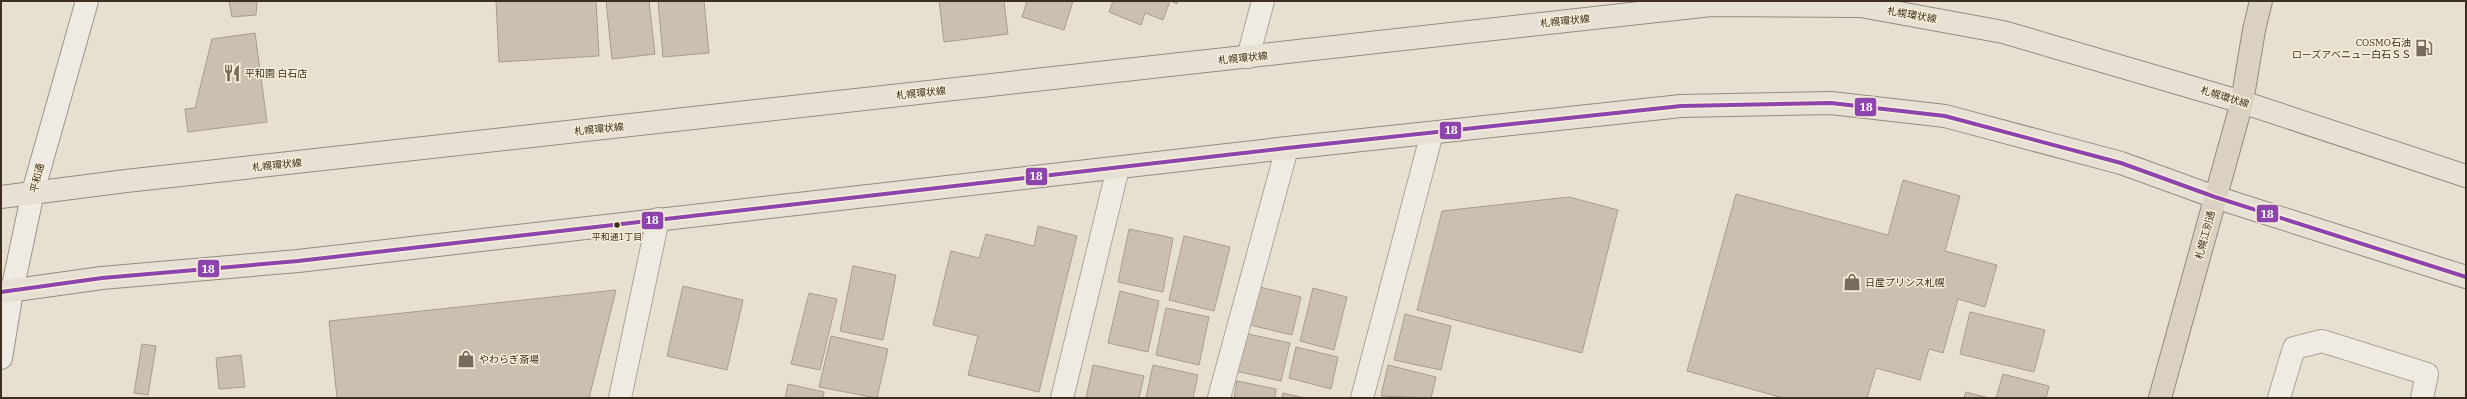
<svg xmlns="http://www.w3.org/2000/svg" width="2467" height="399" font-family="'IBM Plex Serif','Noto Sans JP',serif">
  <rect width="100%" height="100%" fill="#e7e0d1"/>
  <g fill="#cbbfb2" stroke="#a89c90">
    <path d="M229 1H257L256 15 232 17Z"/>
    <path d="M496 1H596L599 56 499 62Z"/>
    <path d="M606 1H649L655 54 612 59Z"/>
    <path d="M658 1H704L709 53 663 57Z"/>
    <path d="M939 1H1004L1008 34 944 42Z"/>
    <path d="M1027 1H1073L1064 30 1022 17Z"/>
    <path d="M1113 1H1178L1177 4 1170 1 1163 20 1145 13 1141 25 1109 12Z"/>
    <path d="M255 33 267 122 188 132 185 109 195 108 212 39Z"/>
    <path d="M1903 180 1960 196 1945 251 1997 265 1985 307 1958 299 1943 353 1929 349 1920 380 1876 368 1867 398H1783L1687 371 1736 194 1888 235Z"/>
    <path d="M1569 197 1618 210 1582 353 1417 310 1442 211Z"/>
    <path d="M1038 226 1077 236 1039 392 968 375 978 336 933 325 951 251 979 258 986 234 1034 246Z"/>
    <path d="M1129 229 1173 238 1163 292 1118 282Z"/>
    <path d="M1184 236 1230 247 1214 311 1169 300Z"/>
    <path d="M853 266 896 275 883 340 840 331Z"/>
    <path d="M683 286 743 300 727 370 667 356Z"/>
    <path d="M1256 286 1301 297 1292 335 1246 324Z"/>
    <path d="M1313 288 1347 297 1334 350 1300 341Z"/>
    <path d="M616 290 589 398H337L329 321Z"/>
    <path d="M1120 291 1159 301 1148 352 1108 343Z"/>
    <path d="M809 293 837 299 820 370 791 364Z"/>
    <path d="M1166 308 1209 317 1199 365 1156 355Z"/>
    <path d="M1970 312 2045 330 2034 372 1960 354Z"/>
    <path d="M1405 314 1451 326 1441 370 1394 360Z"/>
    <path d="M1244 333 1290 343 1281 381 1235 371Z"/>
    <path d="M831 336 888 349 877 398 819 387Z"/>
    <path d="M142 344 156 346 148 395 134 393Z"/>
    <path d="M1296 347 1338 357 1331 389 1289 378Z"/>
    <path d="M241 355 245 387 219 389 216 358Z"/>
    <path d="M1093 365 1144 376 1139 398H1086Z"/>
    <path d="M1153 365 1198 375 1193 398H1146Z"/>
    <path d="M1388 365 1436 377 1431 398 1381 396Z"/>
    <path d="M2003 374 2049 386 2046 398H1996Z"/>
    <path d="M1237 381 1276 389 1275 398H1234Z"/>
    <path d="M788 384 824 392 823 398H785Z"/>
    <path d="M1966 392 1989 398H1964Z"/>
    <path d="M1283 393 1305 398H1282Z"/>
  </g>
  <g fill="none" stroke-linecap="round" stroke-linejoin="round">
    <g stroke="#ada599" stroke-width="24">
      <path id="lane" d="M2279 398 2294 348 2322 341 2427 374 2422 398"/>
    </g>
    <g stroke="#ada599" stroke-width="24">
      <g id="street">
        <path d="M1248 57 1263 1"/>
        <path d="M620 398 658 219"/>
        <path d="M1062 398 1118 168"/>
        <path d="M1219 398 1287 148"/>
        <path d="M1362 398 1432 133"/>
      </g>
    </g>
    <g stroke="#9c958a" stroke-width="24">
      <path id="secondary" d="M1 358 12 291 33 192 87 1"/>
    </g>
    <g stroke="#928b80" stroke-width="24">
      <g id="primary">
        <path d="M1 197 126 181 1711 5 1861 6 2003 32 2242 102 2466 176"/>
        <path d="M1 292 102 278 298 261 1287 148 1681 106 1831 103 1945 116 2121 163 2215 197 2466 277"/>
      </g>
    </g>
    <g stroke="#928b80" stroke-width="24">
      <path id="highway" d="M2160 398 2242 102 2254 30 2261 1"/>
    </g>
    <use href="#lane" stroke="#efebe3" stroke-width="22"/>
    <use href="#street" stroke="#efebe3" stroke-width="22"/>
    <use href="#secondary" stroke="#efebe3" stroke-width="22"/>
    <use href="#primary" stroke="#e6e1d4" stroke-width="22"/>
    <use href="#highway" stroke="#dad1c2" stroke-width="22"/>
    <g stroke="#f7eed8" stroke-width="7">
      <path id="bus-1" d="M1 292 102 278 298 261 1287 148 1681 106 1831 103 1945 116 2121 163 2215 197 2466 277"/>
    </g>
    <use href="#bus-1" stroke="#8e44ad" stroke-width="4"/>
  </g>
  <defs>
    <g id="fuel-bare" transform="scale(1.38)"><path d="M-5.5-6h7V0h2V4h1.3V-2.5L3-4.5l.8-.8L6-3V5H2.5V1h-1V6h-7ZM-4.2-4.7v3.2H.2V-4.7Z" fill="#786c5e" stroke="#f7eed8" stroke-width="2.5" paint-order="stroke"/></g>
    <g id="restaurant-bare" transform="scale(1.38)"><path d="M-5-6h1v4h1v-4h1v4h1v-4h1v5L-1.5 .5V6h-2V.5L-5-1ZM5-6V6H3V1.5H1.5Q1.5-4 5-6Z" fill="#786c5e" stroke="#f7eed8" stroke-width="2.5" paint-order="stroke"/></g>
    <g id="shop-bare" transform="scale(1.38)"><path d="M-5-2.5h2.3a2.7 3.5 0 0 1 5.4 0H5L5.5 6h-11ZM-1.5-2.5h3a1.5 2.3 0 0 0-3 0Z" fill="#786c5e" stroke="#f7eed8" stroke-width="2.5" paint-order="stroke"/></g>
  </defs>
  <g fill-rule="evenodd">
    <use href="#fuel-bare" x="2424" y="48"/>
    <use href="#restaurant-bare" x="232" y="73"/>
    <use href="#shop-bare" x="1852" y="282"/>
    <use href="#shop-bare" x="466" y="359"/>
  </g>
  <circle fill="#3d2e20" stroke="#f7eed8" stroke-width="1.5" cx="617" cy="225" r="3.5"/>
  <g text-anchor="middle" dominant-baseline="central" stroke-width="3" stroke-linejoin="round" paint-order="stroke">
    <g font-size="9" fill="#3d2e20" stroke="#f7eed8">
      <text x="617" y="236">平和通1丁目</text>
    </g>
    <g font-size="10" fill="#3d2e20" stroke="#f7eed8">
      <text transform="translate(1912 15) rotate(10)">札幌環状線</text>
      <text transform="translate(1565 21) rotate(-6)">札幌環状線</text>
      <text transform="translate(1243 58) rotate(-6)">札幌環状線</text>
      <text transform="translate(921 93) rotate(-6)">札幌環状線</text>
      <text transform="translate(2225 97) rotate(17)">札幌環状線</text>
      <text transform="translate(599 129) rotate(-6)">札幌環状線</text>
      <text transform="translate(277 165) rotate(-6)">札幌環状線</text>
      <text transform="translate(37 178) rotate(-76)">平和通</text>
      <text transform="translate(2205 235) rotate(-75)">札幌江別通</text>
    </g>
    <g font-size="10" fill="#3d2e20" stroke="#f7eed8" text-anchor="start">
      <text x="2411" y="42" text-anchor="end">COSMO石油<tspan x="2411" dy="12">ローズアベニュー白石ＳＳ</tspan></text>
      <text x="245" y="73">平和園 白石店</text>
      <text x="1865" y="282">日産プリンス札幌</text>
      <text x="479" y="359">やわらぎ斎場</text>
    </g>
  </g>
  <g stroke="#f7eed8" stroke-width="1.5">
    <rect x="1854" y="97" width="23" height="20" rx="4" fill="#8e44ad"/>
    <rect x="1439" y="121" width="23" height="19" rx="4" fill="#8e44ad"/>
    <rect x="1025" y="167" width="23" height="19" rx="4" fill="#8e44ad"/>
    <rect x="2256" y="204" width="23" height="19" rx="4" fill="#8e44ad"/>
    <rect x="641" y="211" width="23" height="19" rx="4" fill="#8e44ad"/>
    <rect x="197" y="259" width="23" height="19" rx="4" fill="#8e44ad"/>
  </g>
  <g font-size="11" text-anchor="middle" font-weight="bold" fill="#fff">
    <text x="1866" y="111">18</text>
    <text x="1451" y="134">18</text>
    <text x="1036" y="180">18</text>
    <text x="2267" y="218">18</text>
    <text x="652" y="224">18</text>
    <text x="208" y="273">18</text>
  </g>
  <rect width="2467" height="399" fill="none" stroke="#3d2e20" stroke-width="4"/>
</svg>
